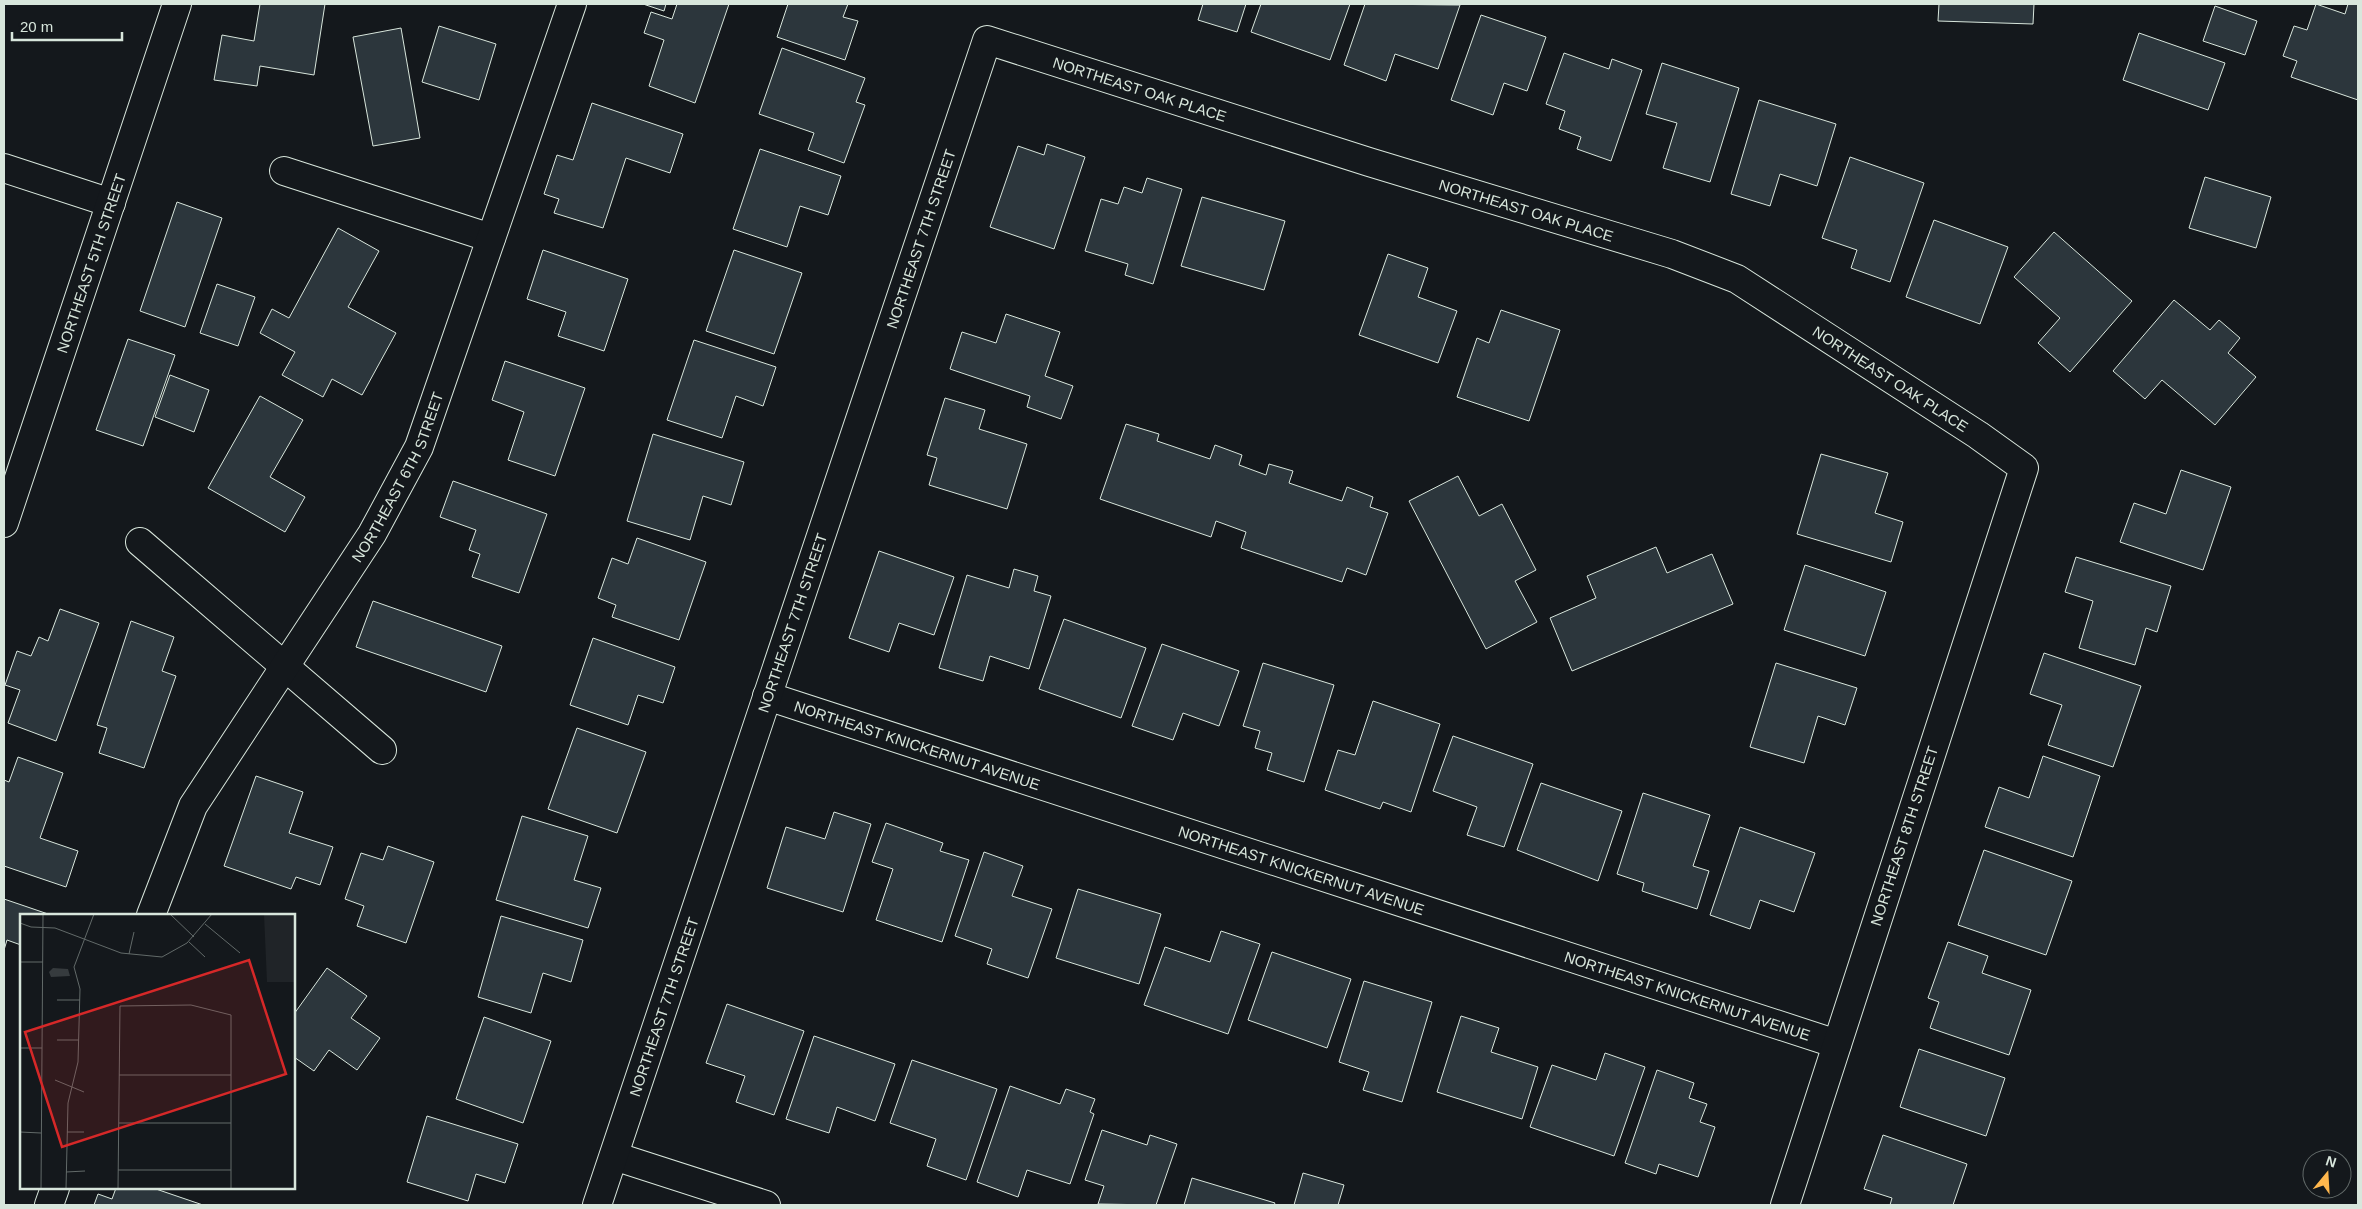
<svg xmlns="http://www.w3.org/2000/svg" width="2362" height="1209" font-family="Helvetica,sans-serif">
  <rect width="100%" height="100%" fill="#14181c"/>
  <g fill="#2c363c" stroke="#d8e6dc">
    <path d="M260 4H325L314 75 260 66 257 86 214 80 222 35 254 41Z"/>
    <path d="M643 4H666L664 11Z"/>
    <path d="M677 4H729L695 103 649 86 664 40 644 33 651 12 672 19Z"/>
    <path d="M788 4H848L843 17 858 21 845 60 777 37Z"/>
    <path d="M1203 4H1246L1237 32 1198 20Z"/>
    <path d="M1261 4H1350L1330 60 1251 32Z"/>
    <path d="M1365 4 1460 5 1438 69 1395 54 1386 81 1344 65Z"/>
    <path d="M1939 4H2034L2033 24 1938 21Z"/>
    <path d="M2316 4 2345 14 2348 4H2358V100L2291 77 2297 61 2283 56 2294 26 2307 30Z"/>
    <path d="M2215 6 2257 21 2245 55 2203 41Z"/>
    <path d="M1481 15 1546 37 1527 91 1504 83 1493 115 1451 100Z"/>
    <path d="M439 26 496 44 479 100 422 82Z"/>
    <path d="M401 28 420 138 373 146 353 37Z"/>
    <path d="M2139 33 2225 63 2208 110 2123 80Z"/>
    <path d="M782 48 865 78 856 102 865 105 844 163 808 150 814 133 759 114Z"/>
    <path d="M1564 53 1609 69 1612 59 1642 70 1611 161 1577 149 1581 137 1559 129 1565 111 1546 104Z"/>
    <path d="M1662 63 1739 88 1710 182 1663 168 1677 123 1646 114Z"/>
    <path d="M1759 100 1836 124 1817 186 1780 174 1770 206 1731 194Z"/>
    <path d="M592 103 683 134 670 173 626 158 603 228 554 213 559 199 544 194 557 155 573 160Z"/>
    <path d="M1047 144 1085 157 1054 249 990 227 1018 146 1044 155Z"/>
    <path d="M760 149 841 176 828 215 800 206 787 247 733 229Z"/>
    <path d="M1850 157 1924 183 1890 282 1851 268 1857 250 1822 238Z"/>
    <path d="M2205 177 2271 197 2256 248 2189 228Z"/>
    <path d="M1147 178 1182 189 1153 284 1125 275 1128 264 1085 251 1101 199 1118 204 1124 187 1142 193Z"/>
    <path d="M1202 197 1285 221 1264 290 1181 266Z"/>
    <path d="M177 202 222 218 185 327 140 311Z"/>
    <path d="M1934 220 2008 247 1980 324 1906 297Z"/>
    <path d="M338 228 379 251 348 307 396 333 362 395 332 379 323 397 282 375 295 352 260 333 272 309 289 318Z"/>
    <path d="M2054 232 2132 301 2070 372 2038 343 2060 318 2014 277Z"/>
    <path d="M543 250 628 279 604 351 558 336 566 312 527 299Z"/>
    <path d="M734 250 802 273 774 354 706 331Z"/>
    <path d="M1388 254 1428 268 1418 297 1457 311 1438 363 1359 335Z"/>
    <path d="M217 284 255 297 238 346 200 333Z"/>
    <path d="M2174 300 2210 330 2219 320 2240 338 2228 353 2256 377 2215 425 2162 380 2145 399 2113 371Z"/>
    <path d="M1501 310 1560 330 1529 421 1457 397 1477 338 1489 343Z"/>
    <path d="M1006 314 1060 332 1045 376 1073 386 1061 419 1027 407 1030 396 950 369 962 332 996 343Z"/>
    <path d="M128 339 175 355 143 446 96 430Z"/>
    <path d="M694 340 776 367 763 406 736 396 722 438 667 420Z"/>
    <path d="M505 361 585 388 555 476 508 460 524 412 492 400Z"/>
    <path d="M170 375 209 390 194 432 155 417Z"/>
    <path d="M260 396 303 420 270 477 305 497 285 532 208 488Z"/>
    <path d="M945 398 985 410 979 429 1027 444 1007 509 929 485 937 458 927 455Z"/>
    <path d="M1126 424 1159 434 1157 441 1210 459 1215 445 1242 455 1239 465 1266 475 1269 464 1293 471 1289 483 1342 501 1347 487 1373 497 1370 507 1388 513 1366 575 1347 568 1342 582 1241 548 1246 532 1216 521 1211 537 1100 499Z"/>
    <path d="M653 434 744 462 731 505 703 496 690 540 627 521Z"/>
    <path d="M1821 454 1888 473 1875 513 1903 522 1891 562 1797 534Z"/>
    <path d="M2181 470 2231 487 2203 570 2120 542 2134 503 2166 514Z"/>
    <path d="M1458 476 1479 516 1502 504 1536 570 1515 581 1537 622 1486 649 1409 501Z"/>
    <path d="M453 481 547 514 519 593 472 577 480 554 469 550 476 530 440 517Z"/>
    <path d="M637 538 706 562 679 640 612 617 616 605 598 598 612 558 628 564Z"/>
    <path d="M1656 547 1667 573 1712 554 1733 604 1572 671 1550 618 1596 598 1587 576Z"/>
    <path d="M879 551 954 577 934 635 899 623 889 652 849 638Z"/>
    <path d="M2076 557 2171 586 2157 632 2146 628 2135 665 2079 648 2093 601 2065 592Z"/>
    <path d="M1805 565 1886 592 1865 656 1784 630Z"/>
    <path d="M1014 569 1038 576 1034 591 1051 596 1029 669 990 656 983 681 939 668 967 575 1009 588Z"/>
    <path d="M373 601 502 646 486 692 356 647Z"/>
    <path d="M60 609 99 623 56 741 8 723 20 690 5 685 17 651 31 656 39 637 48 641Z"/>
    <path d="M1064 619 1146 648 1121 718 1039 689Z"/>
    <path d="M131 621 174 637 162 671 176 676 144 768 99 753 107 728 97 725Z"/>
    <path d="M593 638 675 667 663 703 638 695 628 725 570 705Z"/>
    <path d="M1162 644 1239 671 1219 726 1183 713 1173 740 1132 726Z"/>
    <path d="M2044 653 2141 686 2113 767 2048 745 2062 705 2030 694Z"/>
    <path d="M1263 663 1334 685 1304 782 1267 770 1272 753 1255 748 1260 731 1243 726Z"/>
    <path d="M1776 663 1857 688 1845 725 1818 716 1804 763 1750 747Z"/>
    <path d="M1373 701 1440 724 1411 812 1383 802 1380 809 1325 790 1338 750 1355 755Z"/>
    <path d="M577 728 646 752 617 833 548 809Z"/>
    <path d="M1453 736 1533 764 1504 847 1467 835 1477 807 1433 791Z"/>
    <path d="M2043 756 2100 776 2073 857 1985 827 1999 787 2029 798Z"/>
    <path d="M18 757 63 773 40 838 78 851 66 887 4 866V780L9 782Z"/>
    <path d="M256 776 303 792 289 833 333 847 320 885 296 877 291 889 224 866Z"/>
    <path d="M1541 783 1622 811 1598 881 1517 850Z"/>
    <path d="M1643 793 1710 815 1693 866 1709 871 1697 909 1642 891 1644 883 1617 874Z"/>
    <path d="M834 812 871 824 843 912 767 888 786 827 825 839Z"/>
    <path d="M522 816 588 836 574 880 601 888 588 928 496 900Z"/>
    <path d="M886 823 943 843 940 851 969 860 942 942 876 920 893 869 872 862Z"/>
    <path d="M1740 827 1815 853 1794 912 1760 900 1750 929 1710 915Z"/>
    <path d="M388 846 434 862 406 943 357 926 364 906 345 899 361 853 383 860Z"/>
    <path d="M1984 850 2072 881 2046 955 1958 925Z"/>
    <path d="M984 852 1023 866 1012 896 1052 909 1028 978 987 964 992 949 955 936Z"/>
    <path d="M1078 889 1161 914 1139 984 1056 958Z"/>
    <path d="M4 899 51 915H21V945L7 940 4 950Z"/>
    <path d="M501 916 583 940 571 982 543 973 531 1013 478 997Z"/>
    <path d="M1221 931 1260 944 1228 1034 1144 1005 1165 947 1210 962Z"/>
    <path d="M1948 942 1988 956 1982 973 2031 990 2009 1055 1930 1028 1939 1002 1928 998Z"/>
    <path d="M1272 952 1351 979 1327 1048 1248 1020Z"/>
    <path d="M327 968 367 996 351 1018 380 1038 357 1070 329 1050 314 1071 294 1057V1014Z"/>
    <path d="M1364 981 1432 1002 1402 1102 1363 1090 1369 1072 1339 1062Z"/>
    <path d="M727 1004 804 1031 774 1115 736 1102 745 1076 706 1063Z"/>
    <path d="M1461 1016 1499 1028 1491 1052 1538 1067 1522 1119 1437 1092Z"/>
    <path d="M484 1017 551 1041 523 1123 456 1099Z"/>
    <path d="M814 1036 895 1064 875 1121 837 1107 829 1133 786 1119Z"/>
    <path d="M1919 1049 2005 1078 1986 1136 1900 1107Z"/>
    <path d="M1605 1053 1645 1067 1614 1156 1530 1127 1552 1065 1596 1080Z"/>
    <path d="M912 1060 997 1089 966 1180 927 1166 936 1139 890 1123Z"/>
    <path d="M1657 1070 1694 1083 1689 1098 1707 1104 1700 1122 1715 1127 1698 1177 1659 1164 1656 1174 1625 1163Z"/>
    <path d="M1010 1086 1060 1104 1066 1089 1095 1099 1090 1112 1094 1114 1070 1184 1027 1170 1018 1197 977 1182Z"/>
    <path d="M427 1116 518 1144 505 1183 476 1174 468 1201 407 1182Z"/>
    <path d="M1102 1130 1147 1145 1150 1135 1177 1144 1156 1205 1098 1204 1104 1186 1085 1180Z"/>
    <path d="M1883 1135 1967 1164 1953 1205H1890L1892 1198 1864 1189Z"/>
    <path d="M1303 1173 1344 1185 1338 1205H1294Z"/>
    <path d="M1192 1178 1275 1203 1274 1205H1184Z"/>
    <path d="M116 1188H153L203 1205H94L98 1194 112 1199Z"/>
  </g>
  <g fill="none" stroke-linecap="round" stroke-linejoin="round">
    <g stroke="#d8e6dc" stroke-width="30">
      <g id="street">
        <path d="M4 168 111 203"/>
        <path d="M284 171 491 238"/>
        <path id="s1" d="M4 523 177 4"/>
        <path d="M140 542 382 750"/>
        <path id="s2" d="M767 696 1837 1044"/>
        <path id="s3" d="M151 915 193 806 372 534 419 447 572 4"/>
        <path d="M614 1156 766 1205"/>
        <path d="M49 1205 55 1188"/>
        <path id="s4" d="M597 1205 987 40 1369 162 1672 254 1737 279 1978 435 2024 468 1785 1205"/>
      </g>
    </g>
    <use href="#street" stroke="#14181c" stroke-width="28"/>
  </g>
  <g text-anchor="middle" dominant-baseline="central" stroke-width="4" stroke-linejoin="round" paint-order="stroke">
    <g font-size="15" fill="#d8e6dc" stroke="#14181c">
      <text stroke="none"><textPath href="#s4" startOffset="1389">NORTHEAST OAK PLACE</textPath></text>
      <text stroke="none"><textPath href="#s4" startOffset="1794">NORTHEAST OAK PLACE</textPath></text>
      <text stroke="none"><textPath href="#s4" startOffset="1019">NORTHEAST 7TH STREET</textPath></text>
      <text stroke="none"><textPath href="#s1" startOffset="274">NORTHEAST 5TH STREET</textPath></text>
      <text stroke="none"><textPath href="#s4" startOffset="2199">NORTHEAST OAK PLACE</textPath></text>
      <text stroke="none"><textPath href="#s3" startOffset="505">NORTHEAST 6TH STREET</textPath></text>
      <text stroke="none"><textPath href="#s4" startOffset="614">NORTHEAST 7TH STREET</textPath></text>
      <text stroke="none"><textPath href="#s2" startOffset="158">NORTHEAST KNICKERNUT AVENUE</textPath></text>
      <text transform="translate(1904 836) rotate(-72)">NORTHEAST 8TH STREET</text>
      <text stroke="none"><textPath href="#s2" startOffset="562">NORTHEAST KNICKERNUT AVENUE</textPath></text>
      <text stroke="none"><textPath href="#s2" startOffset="968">NORTHEAST KNICKERNUT AVENUE</textPath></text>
      <text stroke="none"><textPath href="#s4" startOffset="209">NORTHEAST 7TH STREET</textPath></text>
    </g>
  </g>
  <g transform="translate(20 914)">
    <rect width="275" height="275" fill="#14181c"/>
    <path d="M244 0H275V68H247Z" fill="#202428"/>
    <path d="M33 54 48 55 50 62 31 63 29 58Z" fill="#363b3e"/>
    <path fill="none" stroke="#626a69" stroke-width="1" d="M150 0 174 23M0 9 11 13 35 14 101 39 142 43 167 29 192 0M185 10 220 39M169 28 185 43M109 40 114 18M0 48H23M37 86H60M37 126H59M0 134H22M99 161H211M35 166 64 178M99 209H211M0 218 21 219M47 218H64M98 256H211M46 258 65 257M21 275 23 0M46 275 48 189 58 148 60 75 54 53 74 0M98 275 100 92 171 91 211 101V275"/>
    <path fill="#d62828" fill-opacity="0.15" stroke="#d62828" stroke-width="2.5" d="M229 46 266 160 42 233 5 118Z"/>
    <rect width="275" height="275" fill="none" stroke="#d8e6dc" stroke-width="2.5"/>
  </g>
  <rect width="2362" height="1209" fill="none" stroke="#d8e6dc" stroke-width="10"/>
  <g transform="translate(2327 1174) rotate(18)"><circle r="24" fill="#14181c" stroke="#626a69"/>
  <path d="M0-4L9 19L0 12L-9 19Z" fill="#ffb74d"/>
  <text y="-8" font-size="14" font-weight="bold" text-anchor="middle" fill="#d8e6dc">N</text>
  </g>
  <path d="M12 32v8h110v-8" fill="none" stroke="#d8e6dc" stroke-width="2.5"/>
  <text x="20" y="32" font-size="15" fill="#d8e6dc" stroke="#14181c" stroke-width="4" paint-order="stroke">20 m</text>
</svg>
